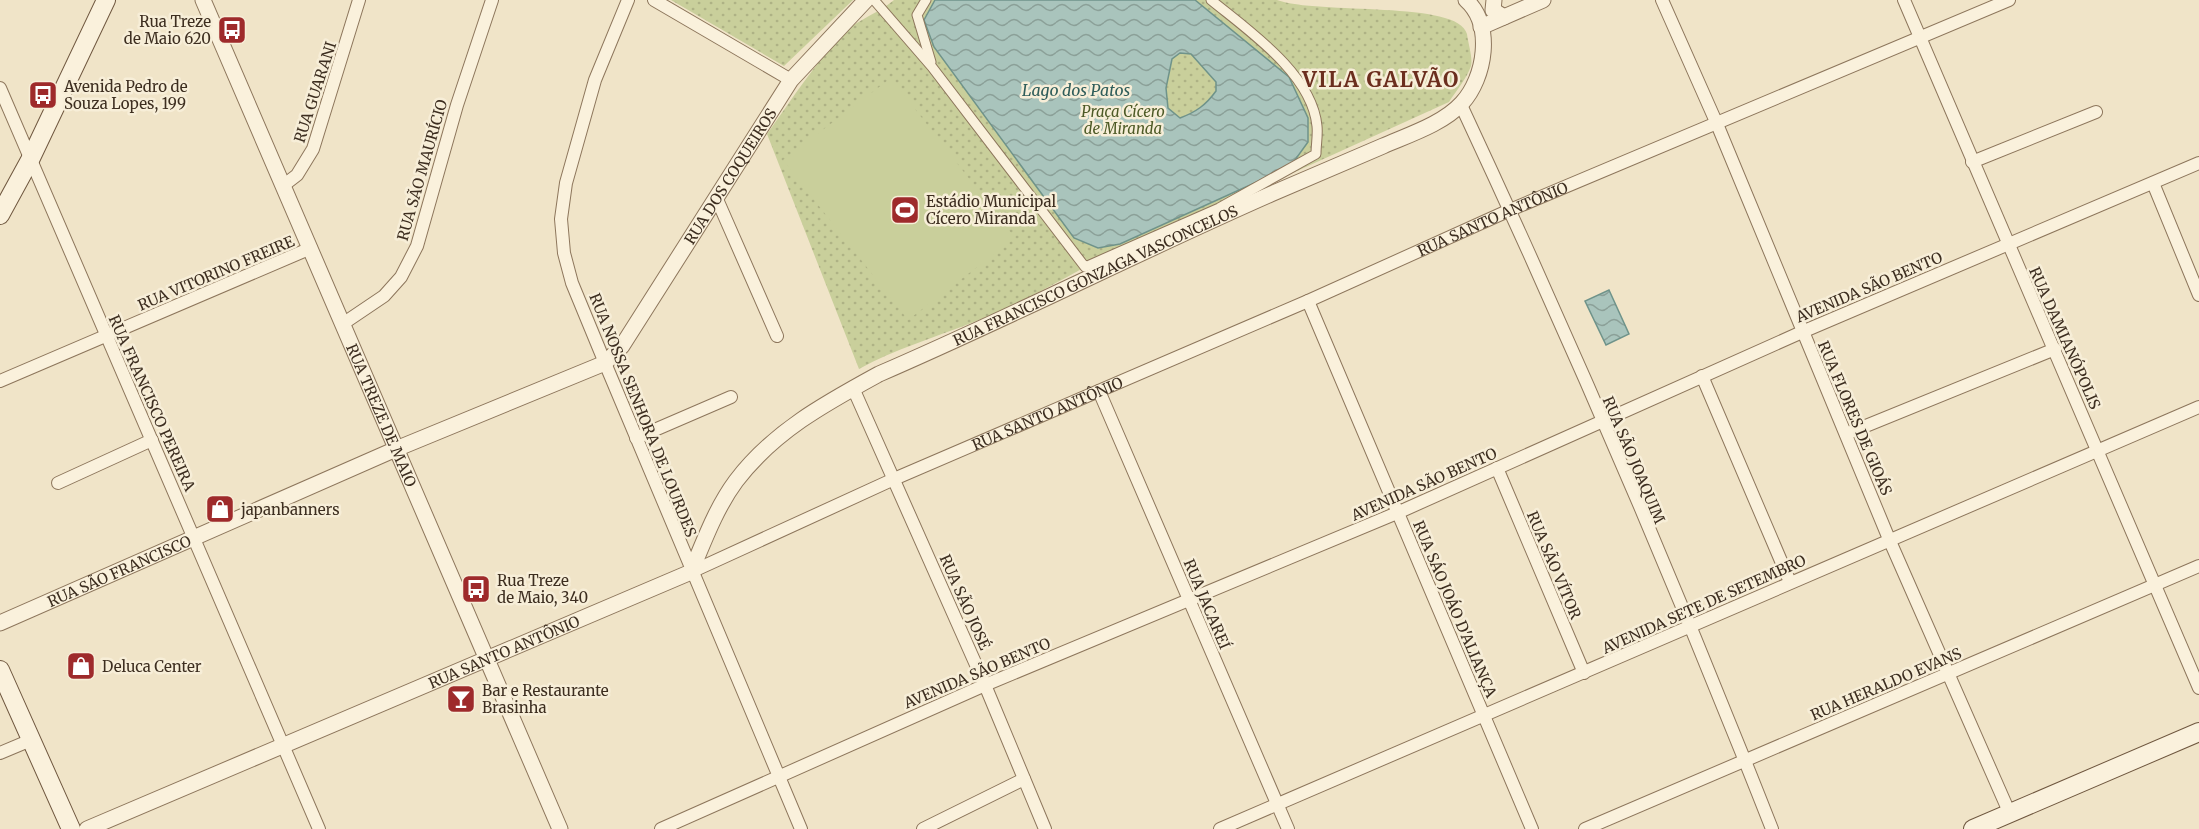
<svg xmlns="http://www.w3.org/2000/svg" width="2199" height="829" font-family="Merriweather,serif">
  <defs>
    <pattern id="green-dots" width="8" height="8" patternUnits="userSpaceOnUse" patternTransform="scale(1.5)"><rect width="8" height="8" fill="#c9cf9b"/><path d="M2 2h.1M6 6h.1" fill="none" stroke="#aeb285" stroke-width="1.8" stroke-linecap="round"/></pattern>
    <pattern id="water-waves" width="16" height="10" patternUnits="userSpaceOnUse" patternTransform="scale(1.5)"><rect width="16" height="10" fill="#a9c4bc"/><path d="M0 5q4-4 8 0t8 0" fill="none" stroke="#8ba098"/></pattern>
  </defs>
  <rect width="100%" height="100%" fill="#f0e4c8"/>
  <g fill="url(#green-dots)">
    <path d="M671 0H853L784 66Z"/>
    <path d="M894 0H1277C1318 15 1459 0 1467 34 1468 43 1473 58 1471 66 1467 78 1456 91 1449 102L1085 267C1049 287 1012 307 974 322 936 337 895 349 859 369L767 134C792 99 815 63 844 33 860 18 879 13 894 0Z"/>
  </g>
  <path fill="#c9cf9b" d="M891 78 1015 238 908 320 783 160Z"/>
  <g fill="url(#water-waves)" stroke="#6f938a" stroke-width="1.5" fill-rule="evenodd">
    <path d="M935 0H1195L1289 77 1308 118V142L1290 167 1120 244 1098 248 1074 238 934 47 924 20ZM1180 53 1191 54 1216 82V91C1206 105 1196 112 1180 118L1168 108 1166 88 1172 59Z"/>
    <path d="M1609 290 1629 334 1606 345 1585 301Z"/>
  </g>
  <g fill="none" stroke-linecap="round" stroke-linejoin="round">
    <g stroke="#8d765c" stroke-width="11">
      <g id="pedestrian">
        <path d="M874 0 932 67 1085 267 1219 208 1316 154C1316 145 1318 135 1317 126 1312 74 1249 31 1211 0"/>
        <path d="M926 0 917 15 931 62"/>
      </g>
    </g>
    <g stroke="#8d765c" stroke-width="14">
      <g id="minor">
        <path d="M628 0 595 80 566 183 561 219 564 253 572 283 605 363 801 829"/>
        <path d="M654 0 791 80"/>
        <path d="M1662 0 1717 124 1889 539 2010 814"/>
        <path d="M1904 0 2199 688"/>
        <path d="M0 88 319 829"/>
        <path d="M1461 105C1572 343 1676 585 1772 829"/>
        <path d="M1972 162 2096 112"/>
        <path d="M2153 183 2199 295"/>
        <path d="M284 185 297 175 313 149 359 0"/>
        <path d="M716 197 777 336"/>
        <path d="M1308 301 1532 829"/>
        <path d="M344 323 384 296 401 277 417 246 457 105 492 0"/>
        <path d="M1702 376 1790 582"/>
        <path d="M0 381 311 248"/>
        <path d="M853 388 985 685 1045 829"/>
        <path d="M1099 391 1288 829"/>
        <path d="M1846 434 2055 349"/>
        <path d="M636 438 731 397"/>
        <path d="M1497 468 1584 673"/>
        <path d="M58 483 152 440"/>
        <path id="s1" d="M691 572 894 479 1308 301 1510 210 2009 0"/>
        <path d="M0 753 31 740"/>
        <path d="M661 829 985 685 1397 513 1802 332 2199 163"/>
        <path d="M923 829 1024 779"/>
        <path d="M1220 829 2199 407"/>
        <path d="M1585 829 2199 566"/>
      </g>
    </g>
    <g stroke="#8d765c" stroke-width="17">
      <g id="tertiary">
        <path id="s2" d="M203 0 560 829"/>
        <path d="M1494 0 1493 10 1504 17"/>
        <path d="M1481 27 1543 0"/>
        <path id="s3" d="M0 623 396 449 605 363 622 346 791 80 866 0"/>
        <path id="s4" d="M87 829 691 572C704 541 716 508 736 481 774 431 826 403 879 374 1011 317 1139 252 1271 194 1308 178 1345 162 1383 146 1408 135 1443 124 1462 103 1485 78 1494 25 1466 0"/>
      </g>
    </g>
    <g stroke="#6f573f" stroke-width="20">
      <g id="secondary">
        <path d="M0 215 30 160 106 0"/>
        <path d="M0 670 71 829"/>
        <path d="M1973 829 2199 732"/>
      </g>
    </g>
    <use href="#pedestrian" stroke="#faf1dc" stroke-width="9"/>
    <use href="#minor" stroke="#faf1dc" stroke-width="12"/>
    <use href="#tertiary" stroke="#faf1dc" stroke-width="15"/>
    <use href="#secondary" stroke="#faf1dc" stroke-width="18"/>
  </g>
  <defs>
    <g id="bus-square" transform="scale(1.5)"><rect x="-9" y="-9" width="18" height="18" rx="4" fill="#9e2a2b" stroke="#f7eed8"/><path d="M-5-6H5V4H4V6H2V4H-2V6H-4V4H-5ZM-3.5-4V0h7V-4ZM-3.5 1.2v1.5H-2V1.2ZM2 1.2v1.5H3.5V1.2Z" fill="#fff"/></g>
    <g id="stadium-square" transform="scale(1.5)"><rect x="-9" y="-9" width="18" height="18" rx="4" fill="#9e2a2b" stroke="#f7eed8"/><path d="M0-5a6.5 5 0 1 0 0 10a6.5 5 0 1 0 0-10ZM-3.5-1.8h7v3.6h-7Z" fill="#fff"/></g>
    <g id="shop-square" transform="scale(1.5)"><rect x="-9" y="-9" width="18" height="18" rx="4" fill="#9e2a2b" stroke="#f7eed8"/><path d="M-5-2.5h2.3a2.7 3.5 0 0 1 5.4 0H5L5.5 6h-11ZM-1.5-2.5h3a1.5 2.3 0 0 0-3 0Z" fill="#fff"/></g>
    <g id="bar-square" transform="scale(1.5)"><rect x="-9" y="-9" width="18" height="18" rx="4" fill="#9e2a2b" stroke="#f7eed8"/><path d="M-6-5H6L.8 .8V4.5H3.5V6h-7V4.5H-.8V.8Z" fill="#fff"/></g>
  </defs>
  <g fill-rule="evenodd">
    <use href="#bus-square" x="232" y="30"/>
    <use href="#bus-square" x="43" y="95"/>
    <use href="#stadium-square" x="905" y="210"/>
    <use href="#shop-square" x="220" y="509"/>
    <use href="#bus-square" x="476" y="589"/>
    <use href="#shop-square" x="81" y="666"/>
    <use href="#bar-square" x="461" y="699"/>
  </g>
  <g text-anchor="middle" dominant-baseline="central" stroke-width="5" stroke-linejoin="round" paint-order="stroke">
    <g font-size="15" fill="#3d2e20" stroke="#f7eed8" text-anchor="start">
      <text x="211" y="21" text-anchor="end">Rua Treze<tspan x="211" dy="17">de Maio 620</tspan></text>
      <text x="64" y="86">Avenida Pedro de<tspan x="64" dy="17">Souza Lopes, 199</tspan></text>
      <text x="926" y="201">Estádio Municipal<tspan x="926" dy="17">Cícero Miranda</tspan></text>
      <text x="241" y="509">japanbanners</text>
      <text x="497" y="580">Rua Treze<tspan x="497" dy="17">de Maio, 340</tspan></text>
      <text x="102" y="666">Deluca Center</text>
      <text x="482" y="690">Bar e Restaurante<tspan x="482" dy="17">Brasinha</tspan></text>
    </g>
    <g font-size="15" fill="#3d2e20" stroke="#f7eed8">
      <text transform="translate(315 92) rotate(-72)">RUA GUARANI</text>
      <text transform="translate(422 170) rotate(-74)">RUA SÃO MAURÍCIO</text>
      <text stroke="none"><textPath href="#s3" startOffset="884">RUA DOS COQUEIROS</textPath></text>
      <text stroke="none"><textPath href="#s1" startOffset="876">RUA SANTO ANTÔNIO</textPath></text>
      <text transform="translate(216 273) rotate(-23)">RUA VITORINO FREIRE</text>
      <text stroke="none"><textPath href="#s4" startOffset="1176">RUA FRANCISCO GONZAGA VASCONCELOS</textPath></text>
      <text transform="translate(1869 287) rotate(-23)">AVENIDA SÃO BENTO</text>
      <text transform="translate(2065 338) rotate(66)">RUA DAMIANÓPOLIS</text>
      <text transform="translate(152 403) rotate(66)">RUA FRANCISCO PEREIRA</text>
      <text stroke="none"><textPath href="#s1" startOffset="390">RUA SANTO ANTÔNIO</textPath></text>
      <text stroke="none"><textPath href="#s2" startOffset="452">RUA TREZE DE MAIO</textPath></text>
      <text transform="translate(643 415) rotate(68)">RUA NOSSA SENHORA DE LOURDES</text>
      <text transform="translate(1855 418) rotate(67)">RUA FLORES DE GIOÁS</text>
      <text transform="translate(1634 460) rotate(67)">RUA SÃO JOAQUIM</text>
      <text transform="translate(1424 484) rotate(-24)">AVENIDA SÃO BENTO</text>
      <text transform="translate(1554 565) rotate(67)">RUA SÃO VÍTOR</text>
      <text stroke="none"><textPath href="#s3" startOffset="130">RUA SÃO FRANCISCO</textPath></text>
      <text transform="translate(965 602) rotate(66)">RUA SÃO JOSÉ</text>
      <text transform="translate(1207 604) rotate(67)">RUA JACAREÍ</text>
      <text transform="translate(1704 604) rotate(-24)">AVENIDA SETE DE SETEMBRO</text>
      <text transform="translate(1455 609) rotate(67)">RUA SÁO JOÁO D'ALIANÇA</text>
      <text stroke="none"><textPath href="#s4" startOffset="453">RUA SANTO ANTÔNIO</textPath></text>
      <text transform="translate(977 673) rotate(-23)">AVENIDA SÃO BENTO</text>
      <text transform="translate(1886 684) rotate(-23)">RUA HERALDO EVANS</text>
    </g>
    <g font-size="15" font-style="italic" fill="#4d5a26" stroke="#f7eed8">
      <text x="1123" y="111">Praça Cícero<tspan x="1123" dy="17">de Miranda</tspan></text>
    </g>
    <g font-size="16" font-style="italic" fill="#2f5d5a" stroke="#f7eed8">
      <text x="1076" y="90">Lago dos Patos</text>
    </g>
    <g font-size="21" font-weight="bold" letter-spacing="1.5" fill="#6b2e1e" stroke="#f7eed8">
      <text x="1381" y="79">VILA GALVÃO</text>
    </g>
  </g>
</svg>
